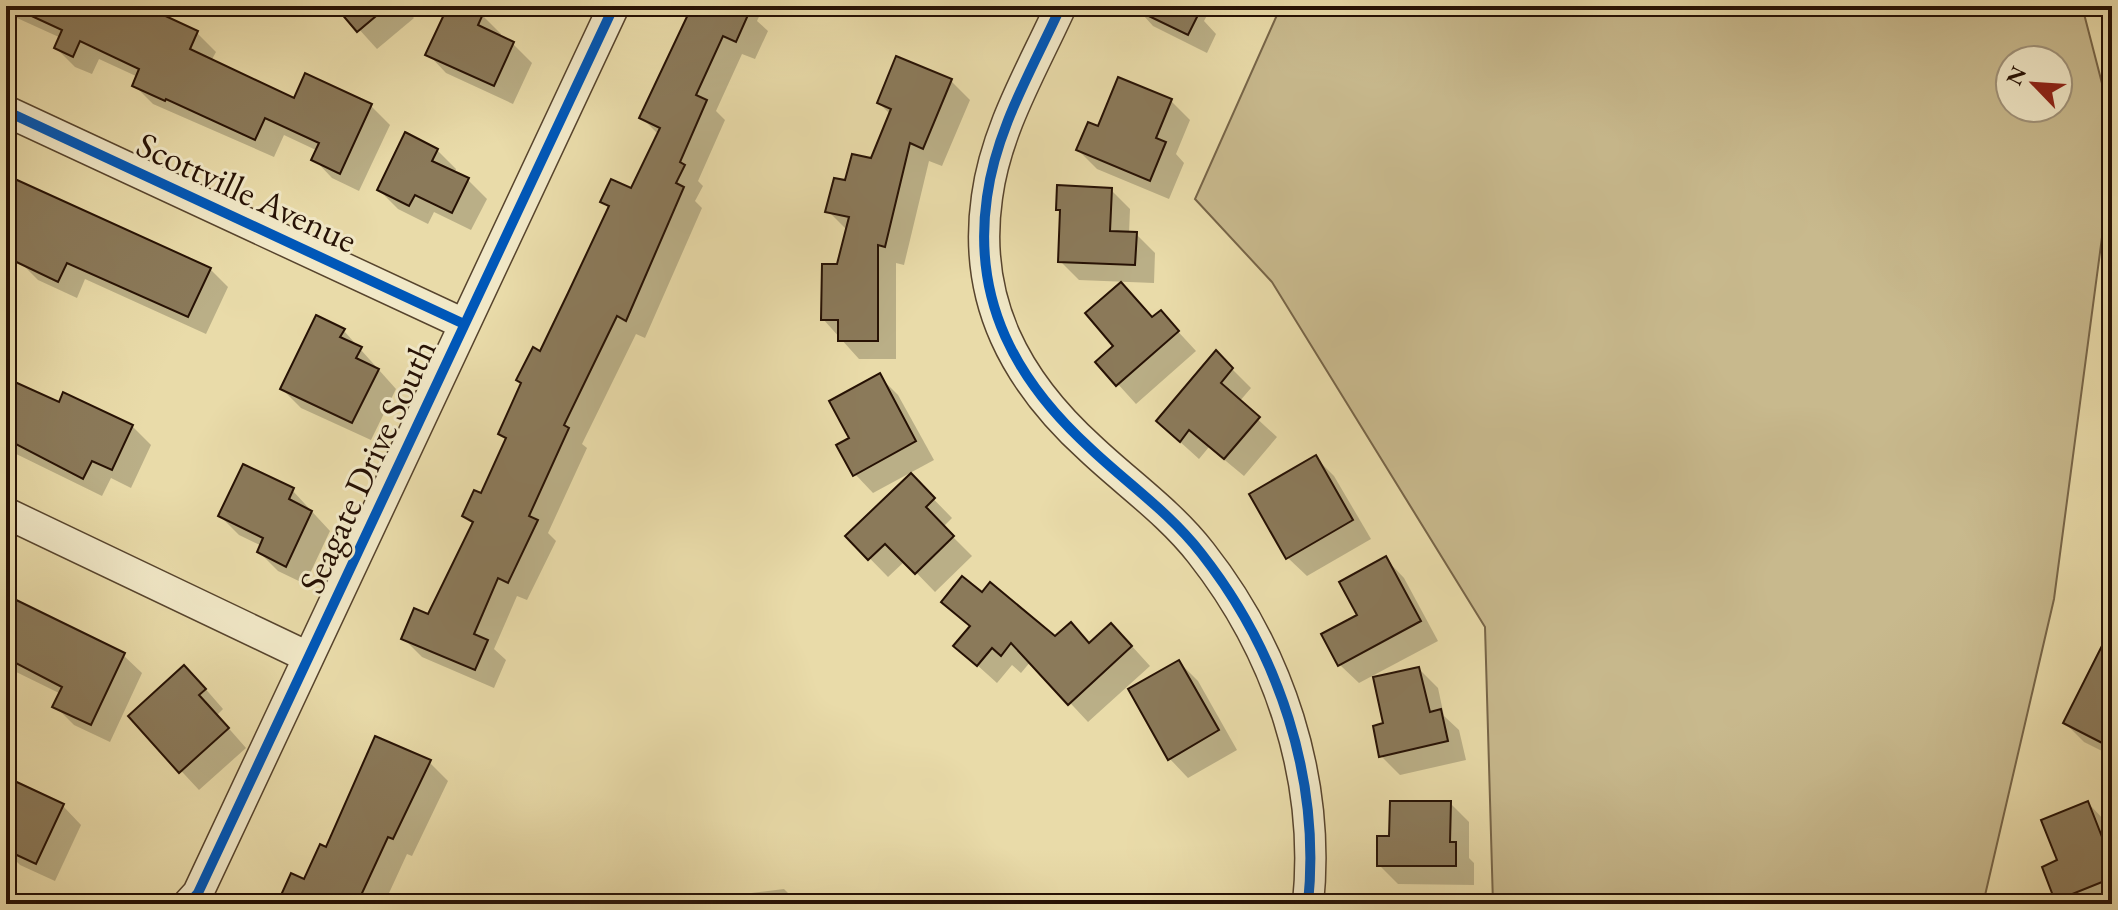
<svg xmlns="http://www.w3.org/2000/svg" width="2118" height="910" font-family="'EB Garamond',serif">
  <rect width="100%" height="100%" fill="#e9dba9"/>
  <filter id="stains"><feTurbulence type="fractalNoise" baseFrequency=".0025" numOctaves="4"/><feColorMatrix values="0 0 0 0 .2 0 0 0 0 .09 0 0 0 0 .02 0 0 0 .5 -.17"/></filter>
  <radialGradient id="worn" r=".72"><stop offset=".6" stop-color="#630" stop-opacity="0"/><stop offset="1" stop-color="#630" stop-opacity=".3"/></radialGradient>
  <path fill="#c8b98d" stroke="#776548" stroke-width="2" fill-rule="evenodd" d="M1281 6H2082L2112 122V162L2054 599 1983 904H1493L1485 627 1272 282 1195 199ZM2058 60V108H2010V60Z"/>
  <g fill="#0003">
    <path d="M6 6H139L197 33 216 52 211 61 295 100 306 76 371 106 390 125 359 191 332 178 314 159 318 151 284 135 274 157 153 104 134 85 138 77 99 59 92 74 75 67 56 48 61 38 17 18 10 33 6 31Z"/>
    <path d="M338 6H403L414 18 377 49Z"/>
    <path d="M450 6H462L482 15 501 34 499 38 513 44 532 63 513 104 446 73 428 54Z"/>
    <path d="M692 6H764L757 21 768 31 755 59 742 54 716 111 725 120 698 181 703 186 695 201 702 208 645 338 636 334 582 444 587 448 548 533 556 541 527 600 517 596 494 649 506 660 494 688 422 657 403 638 429 616 474 525 464 516 482 496 507 441 501 434 610 209 603 202 632 190 659 135 642 118Z"/>
    <path d="M1135 6H1212L1204 21 1216 34 1207 53 1153 26Z"/>
    <path d="M951 81 970 100 942 166 929 161 904 265 896 263V359H859L823 319 848 231 828 211 846 183 872 161 891 115 879 103Z"/>
    <path d="M1171 101 1190 120 1176 154 1184 163 1169 199 1097 169 1078 150Z"/>
    <path d="M437 150 456 169 454 174 468 180 487 199 471 230 434 212 428 224 398 209 379 190Z"/>
    <path d="M6 176 210 269 228 287 206 334 85 279 77 298 38 280 20 262 6 232Z"/>
    <path d="M1111 190 1130 209 1129 234H1136L1155 253 1154 283 1079 280 1060 261 1062 213 1058 209Z"/>
    <path d="M1121 284 1153 319 1161 313 1196 351 1136 404 1098 362 1116 346Z"/>
    <path d="M317 318 344 331 396 389 371 440 301 408 282 389Z"/>
    <path d="M1216 353 1251 388 1239 402 1277 437 1244 476 1209 447 1199 459 1178 440Z"/>
    <path d="M879 376 898 395 934 460 873 493 855 474 852 439Z"/>
    <path d="M6 381 60 405 132 426 151 445 131 488 111 478 102 496 6 449Z"/>
    <path d="M1316 458 1334 476 1371 539 1307 576 1288 558Z"/>
    <path d="M911 476 952 518 943 527 972 556 935 592 905 561 888 577 848 536Z"/>
    <path d="M292 490 330 531 305 584 278 571 259 552 262 546 239 535 220 516Z"/>
    <path d="M1386 559 1404 578 1438 641 1359 683 1340 665Z"/>
    <path d="M982 595 1055 639 1090 644H1130L1150 666 1088 722 1031 661 1021 673 1012 665 997 683 956 646 971 628 944 602Z"/>
    <path d="M6 598 123 655 142 673 110 742 74 725 55 706 61 694 6 667Z"/>
    <path d="M2112 628V756L2084 742 2065 723Z"/>
    <path d="M1179 662 1198 681 1237 750 1188 778 1170 759Z"/>
    <path d="M1419 669 1438 688 1444 716 1459 730 1466 760 1400 775 1381 756 1386 725Z"/>
    <path d="M203 686 223 709 217 715 246 748 199 790 131 717Z"/>
    <path d="M429 762 448 781 412 856 407 854 384 904H283L305 882 327 850Z"/>
    <path d="M6 790 63 806 81 825 55 881 20 865 6 851Z"/>
    <path d="M1450 803 1469 822V858L1474 863V885L1398 884 1379 865 1391 838Z"/>
    <path d="M2088 803 2106 822 2112 836V904H2061L2057 900 2060 861Z"/>
    <path d="M784 889 799 904H752L751 893Z"/>
  </g>
  <g fill="#8b7a5a" stroke="#261104" stroke-width="2">
    <path d="M10 6H144L198 31 190 49 294 98 305 73 372 104 340 174 311 160 319 143 265 118 255 140 166 99 165 101 132 86 139 69 80 41 73 57 54 48 62 30Z"/>
    <path d="M335 6H388L357 32Z"/>
    <path d="M448 6H467L483 14 478 25 514 42 494 86 425 55Z"/>
    <path d="M692 6H752L736 42 723 36 696 95 707 100 680 162 685 165 676 183 684 187 626 321 617 316 564 425 569 428 529 516 538 520 508 583 498 578 474 634 488 640 475 670 401 639 414 608 428 614 473 522 462 516 474 490 481 493 506 438 498 434 521 383 516 380 533 347 540 351 568 293 609 206 600 202 611 179 631 188 660 128 639 118Z"/>
    <path d="M1128 6H1184L1199 13 1188 35Z"/>
    <path d="M896 56 952 79 923 149 910 143 885 247 878 245V341H838V320H821L822 264H837L849 217 825 212 834 178 845 180 852 154 871 158 891 109 877 103Z"/>
    <path d="M1118 77 1172 99 1156 138 1166 142 1150 181 1076 150 1088 122 1098 126Z"/>
    <path d="M405 132 438 149 432 161 469 178 452 213 415 195 409 206 377 190Z"/>
    <path d="M6 175 211 268 188 317 67 263 58 282 6 257Z"/>
    <path d="M1057 185 1112 188 1110 231 1137 232 1135 265 1058 262 1060 210H1056Z"/>
    <path d="M1121 282 1152 317 1161 310 1179 331 1116 386 1095 362 1113 346 1085 313Z"/>
    <path d="M316 315 345 329 340 337 362 347 356 358 379 369 352 423 280 389Z"/>
    <path d="M1216 350 1233 368 1221 383 1260 417 1224 459 1189 430 1180 442 1156 421Z"/>
    <path d="M880 373 916 441 853 476 836 445 849 438 829 401Z"/>
    <path d="M6 378 59 402 63 392 133 425 112 470 92 461 83 479 6 439Z"/>
    <path d="M1316 455 1353 520 1286 559 1249 494Z"/>
    <path d="M243 464 294 488 289 499 312 511 286 567 257 552 263 538 218 516Z"/>
    <path d="M911 473 935 498 926 507 954 536 915 574 885 544 868 560 845 536Z"/>
    <path d="M1386 556 1421 621 1338 666 1321 634 1357 615 1339 582Z"/>
    <path d="M962 576 982 592 990 582 1055 636 1071 622 1089 643 1111 623 1132 646 1068 705 1011 643 1001 656 992 648 977 666 953 646 970 626 941 602Z"/>
    <path d="M6 595 125 653 91 725 52 707 62 687 6 658Z"/>
    <path d="M2112 626V748L2063 723Z"/>
    <path d="M1179 660 1219 730 1168 760 1128 689Z"/>
    <path d="M184 665 206 689 199 695 229 728 179 773 128 716Z"/>
    <path d="M1419 667 1430 712 1441 709 1448 741 1379 757 1373 726 1383 723 1373 677Z"/>
    <path d="M375 736 431 760 393 839 388 837 357 904H277L291 873 304 879 320 844 326 847Z"/>
    <path d="M6 777 64 804 36 864 6 850Z"/>
    <path d="M1390 801H1451L1450 842H1456V866H1377V836H1389Z"/>
    <path d="M2088 801 2104 842 2112 839V878L2055 901 2042 867 2057 860 2041 820Z"/>
  </g>
  <g fill="none" stroke-linecap="round" stroke-linejoin="round">
    <g stroke="#57442d" stroke-width="33">
      <g id="street">
        <path d="M1061 6C1033 68 996 129 987 197 972 301 1016 381 1091 449 1127 483 1170 513 1201 553 1279 652 1321 779 1308 904"/>
        <path d="M6 111 464 324"/>
        <path d="M6 513 308 657"/>
        <path d="M188 904 198 893 614 6"/>
      </g>
    </g>
    <use href="#street" stroke="#f1e8c7" stroke-width="30"/>
    <g stroke="#f1e8c7" stroke-width="15">
      <g id="cycleway">
        <path d="M1061 6C1033 68 996 129 987 197 972 301 1016 381 1091 449 1127 483 1170 513 1201 553 1279 652 1321 779 1308 904"/>
        <path d="M6 111 464 324"/>
        <path d="M188 904 198 893 614 6"/>
      </g>
    </g>
    <use href="#cycleway" stroke="#0057b8" stroke-width="10"/>
  </g>
  <g text-anchor="middle" dominant-baseline="central" stroke-width="6" stroke-linejoin="round" paint-order="stroke">
    <g font-size="36" fill="#261104" stroke="#f1e8c7">
      <text transform="translate(247 192) rotate(25)">Scottville Avenue</text>
      <text transform="translate(367 466) rotate(-65)">Seagate Drive South</text>
    </g>
  </g>
  <rect width="2118" height="910" fill="none" stroke="#e9dba9" stroke-width="32"/>
  <rect x="8" y="8" width="2102" height="894" fill="none" stroke="#261104" stroke-width="4"/>
  <rect x="16" y="16" width="2086" height="878" fill="none" stroke="#261104" stroke-width="2"/>
  <g transform="translate(2034 84) rotate(295)"><circle r="38" fill="#f1e8c7" stroke="#a09279" stroke-width="2"/>
  <path d="M0-6L14 30L0 20L-14 30Z" fill="#8f2418"/>
  <text y="-12" font-size="22" font-weight="bold" text-anchor="middle" fill="#261104">N</text>
  </g>
  <rect width="100%" height="100%" filter="url(#stains)"/>
  <rect width="100%" height="100%" fill="url(#worn)"/>
</svg>
